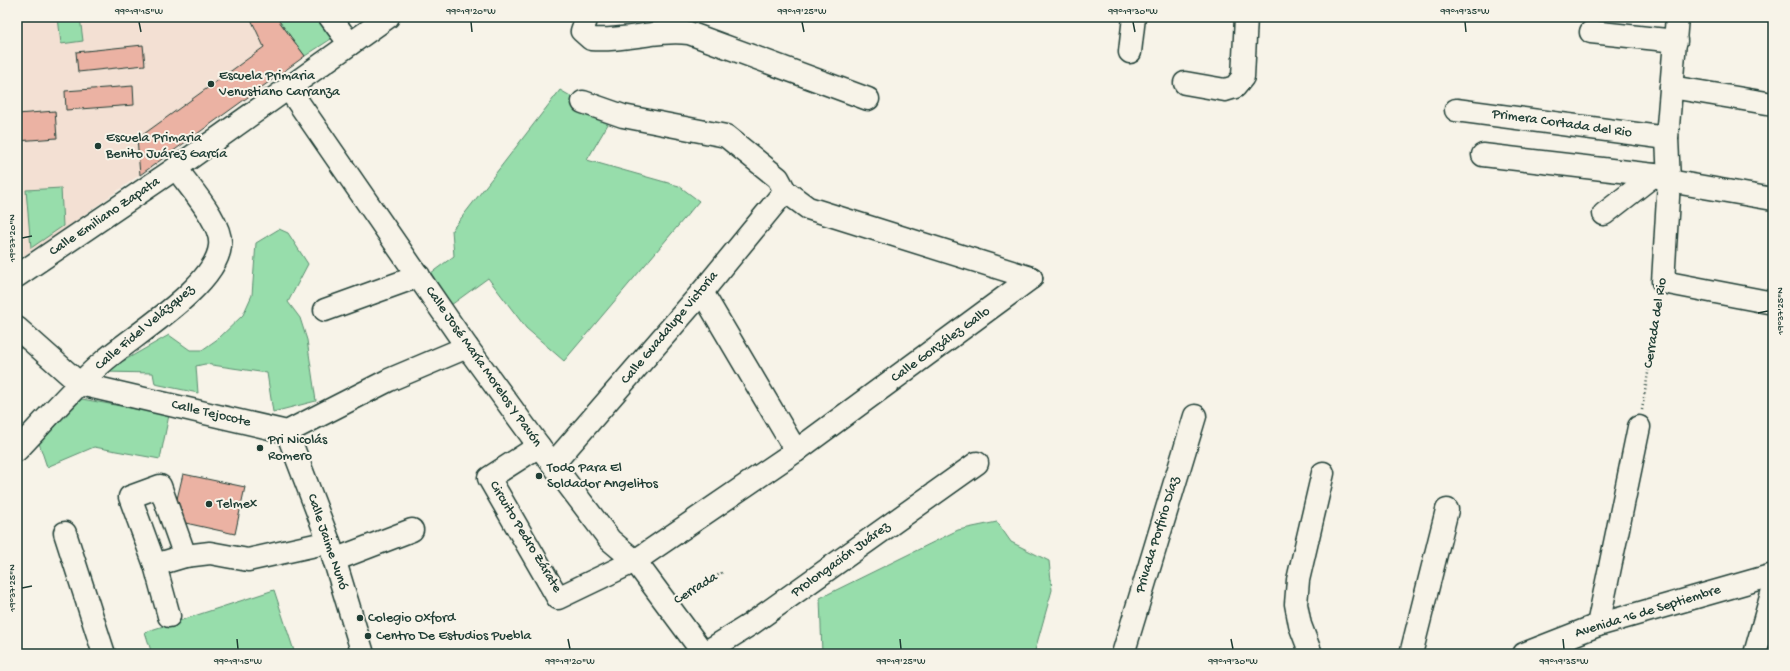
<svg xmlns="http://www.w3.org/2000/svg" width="1790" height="671" font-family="'Gochi Hand',sans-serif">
  <rect width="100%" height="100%" fill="#f7f3e8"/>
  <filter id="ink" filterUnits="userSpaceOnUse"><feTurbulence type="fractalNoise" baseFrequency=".025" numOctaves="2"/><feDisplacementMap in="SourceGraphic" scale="8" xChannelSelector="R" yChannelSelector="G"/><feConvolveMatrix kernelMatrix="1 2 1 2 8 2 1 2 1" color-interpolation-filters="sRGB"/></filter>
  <g filter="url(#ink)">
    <path fill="#f3e0d3" d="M17 17H277L305 56 66 228 17 260Z"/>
    <g fill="#97ddab" stroke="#5b8d70">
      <path d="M58 17H80L83 41 61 44Z"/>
      <path d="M276 17H320L334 37 305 56Z"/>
      <path d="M560 90 611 119 587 160 679 186 699 201 564 361 526 328 488 278 451 305 431 273 454 256 452 230Z"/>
      <path d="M61 188 63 226 31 248 26 190Z"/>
      <path d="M279 229 288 233 308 264 288 302 300 318 307 340 316 401 273 412 267 373 205 364 196 366 198 393 155 384 153 373 104 372 169 335 190 350H202L219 338 243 315 252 295 256 243Z"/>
      <path d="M82 399 169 415 160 459 94 447 47 467 39 443Z"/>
      <path d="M997 522 1011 542 1049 561 1052 590 1034 654H822L820 598 958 530Z"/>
      <path d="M274 590 295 654H152L145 632Z"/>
    </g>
    <g fill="#ebb2a3" stroke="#1f3d34">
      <path d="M250 17H276L305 56 140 175 137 139 264 47Z"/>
      <path d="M143 45 145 65 78 72 76 52Z"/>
      <path d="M133 86 134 105 66 110 65 91Z"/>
      <path d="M55 111 57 138 17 141V114Z"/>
      <path d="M183 474 245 487 235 534 172 520Z"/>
    </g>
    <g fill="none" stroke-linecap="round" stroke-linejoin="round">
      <g stroke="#1f3d34" stroke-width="25">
        <g id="minor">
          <path d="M330 17 350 44"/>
          <path d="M587 17 582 31 591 39C624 42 656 29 689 33L868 99"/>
          <path d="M1677 17 1667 138 1669 181 1663 282 1773 303"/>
          <path d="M1591 32 1676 41"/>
          <path d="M1130 52 1134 17"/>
          <path d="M1185 83 1225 90 1235 87 1243 77 1246 17"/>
          <path d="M1671 87 1773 104"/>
          <path d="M289 89 467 347 539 446 610 540 635 561 704 654"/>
          <path d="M583 102 623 116 726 136 778 178 785 191 808 208 1031 278"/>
          <path d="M1456 110 1667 138"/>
          <path d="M1483 155 1654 175"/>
          <path d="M1604 214 1654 175 1669 181 1773 199"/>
          <path d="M702 292 796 451"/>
          <path d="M325 310 419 276"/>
          <path d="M17 328 80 384 287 432 389 380 467 347"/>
          <path d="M287 432 329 542 363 654"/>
          <path d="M539 446 489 478 558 598 635 561 796 451 1031 278"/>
          <path d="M17 450C45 421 73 387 104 361 134 335 216 286 220 246 223 223 189 187 176 168"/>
          <path d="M553 464 702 292 785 191"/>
          <path d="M65 533 104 654"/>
          <path d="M334 560 412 530"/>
          <path d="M155 565 185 556 210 553 248 560 329 542"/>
          <path d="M169 616 155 565 130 497 160 486 185 556"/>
          <path d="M1598 625 1639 427"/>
          <path d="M703 654 751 624 977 463"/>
          <path d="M1123 654 1195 416"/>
          <path d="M1311 654 1300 625 1296 604 1298 580 1323 473"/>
          <path d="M1411 654 1447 510"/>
          <path d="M1755 654 1773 590"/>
        </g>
      </g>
      <g stroke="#1f3d34" stroke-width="25">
        <g id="major">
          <path d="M17 276 176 168 388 17"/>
          <path d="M1524 654 1598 625 1773 575"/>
        </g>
      </g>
      <g stroke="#1f3d34" stroke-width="2.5" stroke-dasharray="1 3" stroke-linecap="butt">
        <path d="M1642 410 1660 299"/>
        <path d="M684 597 723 572"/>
      </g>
      <use href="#minor" stroke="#f7f3e8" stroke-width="22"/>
      <use href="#major" stroke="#f7f3e8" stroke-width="22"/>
    </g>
  </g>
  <path fill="none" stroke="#1f3d34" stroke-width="1.5" d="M139 22 141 32M471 22 472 32M802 22 804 32M1133 22 1135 32M1465 22 1466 32M22 238 32 236M1758 313 1768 311M22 588 32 586M237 639 238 649M568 639 570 649M900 639 901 649M1231 639 1233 649M1563 639 1564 649"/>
  <g fill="#1f3d34" stroke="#f7f3e8" stroke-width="1.5">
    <circle cx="211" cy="84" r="4"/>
    <circle cx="98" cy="146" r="4"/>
    <circle cx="260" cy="448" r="4"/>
    <circle cx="539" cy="476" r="4"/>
    <circle cx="209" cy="504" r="4"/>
    <circle cx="360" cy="618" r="4"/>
    <circle cx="368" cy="636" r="4"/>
  </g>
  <g text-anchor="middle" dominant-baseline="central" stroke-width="4" stroke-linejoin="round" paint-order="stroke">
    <g font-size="14" fill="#1f3d34" stroke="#f7f3e8" text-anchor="start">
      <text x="219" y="76">Escuela Primaria<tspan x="219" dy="16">Venustiano Carranza</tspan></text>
      <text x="106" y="138">Escuela Primaria<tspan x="106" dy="16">Benito Juárez García</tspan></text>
      <text x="268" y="440">Pri Nicolás<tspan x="268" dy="16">Romero</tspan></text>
      <text x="547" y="468">Todo Para El<tspan x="547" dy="16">Soldador Angelitos</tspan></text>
      <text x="217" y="504">Telmex</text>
      <text x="368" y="618">Colegio Oxford</text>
      <text x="376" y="636">Centro De Estudios Puebla</text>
    </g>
    <g font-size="14" fill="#1f3d34" stroke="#f7f3e8">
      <text transform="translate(1562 124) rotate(8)">Primera Cortada del Rio</text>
      <text transform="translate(105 217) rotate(-34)">Calle Emiliano Zapata</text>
      <text transform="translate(1656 323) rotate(-81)">Cerrada del Rio</text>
      <text transform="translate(145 328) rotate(-40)">Calle Fidel Velázquez</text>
      <text transform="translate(670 328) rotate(-50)">Calle Guadalupe Victoria</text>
      <text transform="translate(941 345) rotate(-36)">Calle González Gallo</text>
      <text transform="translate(483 367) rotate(55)">Calle José María Morelos Y Pavón</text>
      <text transform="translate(211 414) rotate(13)">Calle Tejocote</text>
      <text transform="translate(1158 535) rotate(-73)">Privada Porfirio Díaz</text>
      <text transform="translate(525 537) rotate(59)">Circuito Pedro Zárate</text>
      <text transform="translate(327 542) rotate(71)">Calle Jaime Nunó</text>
      <text transform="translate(841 560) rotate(-36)">Prolongación Juárez</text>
      <text transform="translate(696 589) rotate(-32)">Cerrada</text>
      <text transform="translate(1648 612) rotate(-17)">Avenida 16 de Septiembre</text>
    </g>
  </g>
  <rect width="1790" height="671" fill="none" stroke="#f7f3e8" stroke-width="44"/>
  <rect x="22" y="22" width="1746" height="627" fill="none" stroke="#1f3d34" stroke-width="1.5"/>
  <g font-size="10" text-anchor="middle" fill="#1f3d34">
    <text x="139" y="14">99°19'15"W</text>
    <text x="471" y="14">99°19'20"W</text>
    <text x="802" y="14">99°19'25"W</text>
    <text x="1133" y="14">99°19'30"W</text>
    <text x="1465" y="14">99°19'35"W</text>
    <text transform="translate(11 238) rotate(-90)" y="4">19°37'20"N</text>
    <text transform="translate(1779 311) rotate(-90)" y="4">19°37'25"N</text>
    <text transform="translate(11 588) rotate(-90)" y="4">19°37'25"N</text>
    <text x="238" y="664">99°19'15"W</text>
    <text x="570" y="664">99°19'20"W</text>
    <text x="901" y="664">99°19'25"W</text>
    <text x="1233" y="664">99°19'30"W</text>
    <text x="1564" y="664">99°19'35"W</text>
  </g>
</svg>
